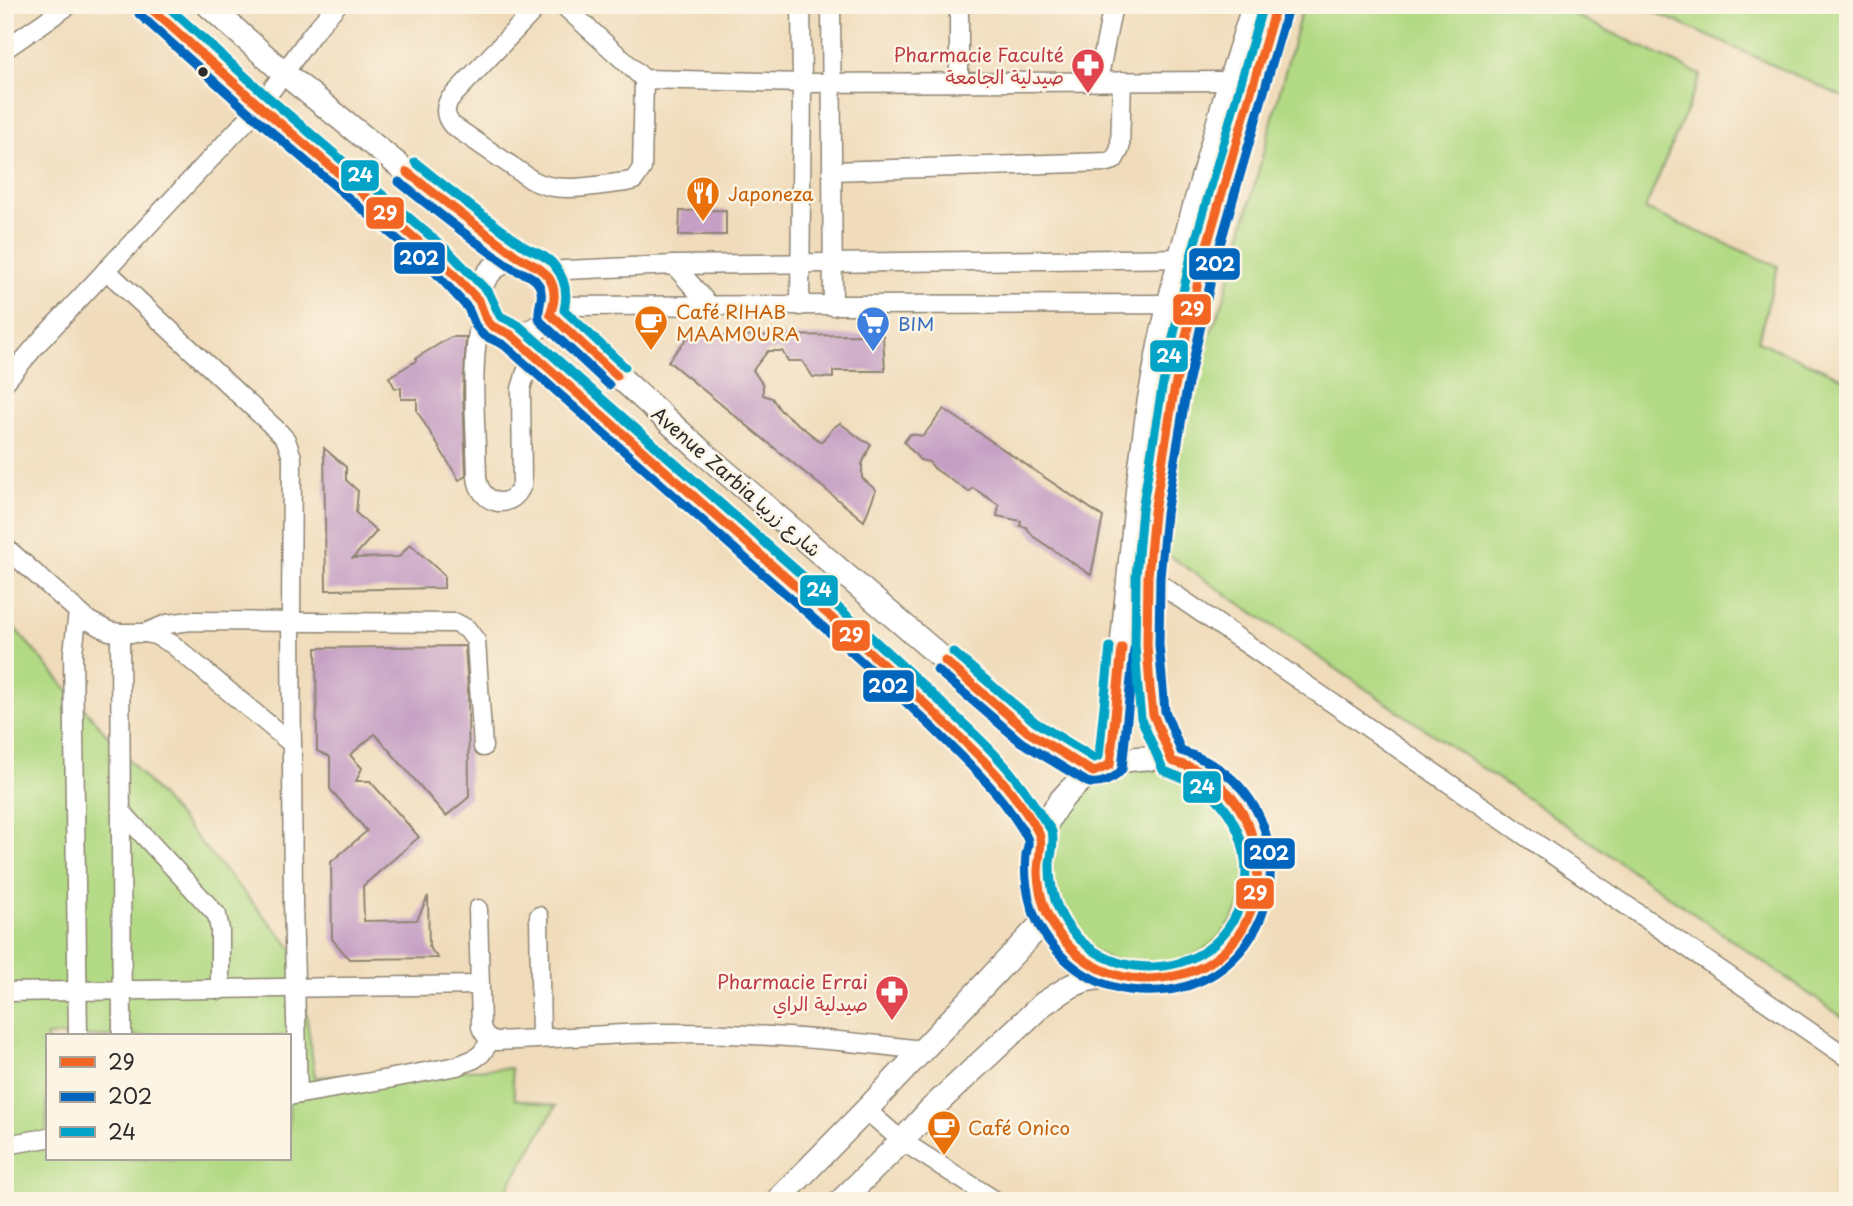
<svg xmlns="http://www.w3.org/2000/svg" width="1853" height="1206" font-family="'Playpen Sans','Playpen Sans Arabic',sans-serif">
  <rect width="100%" height="100%" fill="#fcf5e5"/>
  <filter id="ink" filterUnits="userSpaceOnUse"><feTurbulence type="fractalNoise" baseFrequency=".0143" numOctaves="2"/><feDisplacementMap in="SourceGraphic" scale="14" xChannelSelector="R" yChannelSelector="G"/><feConvolveMatrix kernelMatrix="1 2 1 2 8 2 1 2 1" color-interpolation-filters="sRGB"/></filter>
  <filter id="wash" filterUnits="userSpaceOnUse"><feTurbulence type="fractalNoise" baseFrequency=".00686" numOctaves="4" result="noise"/><feDisplacementMap in="SourceGraphic" scale="28" xChannelSelector="R" yChannelSelector="G"/><feGaussianBlur stdDeviation="1.57" result="paint"/><feColorMatrix in="noise" values="0 0 0 0 0 0 0 0 0 0 0 0 0 0 0 0 0 1.4 0 .05"/><feComposite in="paint" operator="in"/></filter>
  <g filter="url(#wash)">
    <rect width="100%" height="100%" fill="#f0dcbb"/>
    <g fill="#b2da84" stroke="#6e8258" stroke-width="2" fill-rule="evenodd">
      <path d="M1303 5H1554L1701 75 1645 209 1778 266 1758 341 1848 380V1021L1562 822 1130 529 1223 302Z"/>
      <path d="M1639 5H1848V99Z"/>
      <path d="M5 617 298 955 315 1077 511 1068 515 1099 556 1106 500 1201H5ZM47 1036H289V1159H47Z"/>
      <circle cx="1148" cy="868" r="99"/>
    </g>
    <g id="blocks">
      <g fill="#c59fc4">
        <path d="M726 210V235H679L680 211Z"/>
        <path d="M883 335 885 371H833V378L813 377 802 361H788L782 351H768L753 370 763 385V395L772 398 780 410 821 442 833 428 840 423 862 440 871 444 862 464V478L876 490 864 521 668 361 689 336Z"/>
        <path d="M451 337H466L463 393 466 476 459 480 417 411V399H401V388H395L389 377 416 361V358Z"/>
        <path d="M944 409 1103 517 1091 575 1034 537 1026 527 1020 526 1021 521 997 516 999 505 973 488 969 492 935 469 929 462 920 460 904 442 910 434 923 436Z"/>
        <path d="M324 448 346 467V480L358 491 356 513 377 531 353 558 399 557 410 544 444 575V588L326 590Z"/>
        <path d="M465 646 468 691 469 797 446 816 375 734 350 755 362 768 356 781H370L419 837 363 886 364 921 417 920 428 896 429 947 438 958 349 959 332 939 331 862 367 831 330 789V757L317 751 316 648Z"/>
      </g>
    </g>
  </g>
  <g filter="url(#ink)">
    <use href="#blocks" fill-opacity="0" stroke="#8e8473" stroke-width="2"/>
    <g fill="none" stroke-linecap="round" stroke-linejoin="round">
      <g stroke="#8e8473" stroke-width="21">
        <g id="minor">
          <path d="M539 5 449 100C444 110 445 117 452 125L532 180C560 195 595 185 626 182L634 180 642 168 644 79"/>
          <path d="M563 5 644 79 802 83 1230 81"/>
          <path d="M831 5 833 306"/>
          <path d="M959 5V82"/>
          <path d="M5 49 69 5"/>
          <path d="M1098 81 1113 5"/>
          <path d="M832 171 1108 162 1114 160 1120 149 1122 81"/>
          <path d="M674 265 710 306"/>
          <path d="M106 270 280 433 286 440 292 457 291 621 293 903 298 1094"/>
          <path d="M544 271 674 265 1191 258"/>
          <path d="M554 306 1168 304 1181 306"/>
          <path d="M800 306 802 83 801 5"/>
          <path d="M482 310C469 365 476 422 477 477 480 505 511 512 522 485L521 389 526 372 538 359"/>
          <path d="M5 382 39 342 260 106 312 34 337 5"/>
          <path d="M5 547 89 621 109 631 120 633H145L155 635 172 644 292 744"/>
          <path d="M1148 576 1848 1058"/>
          <path d="M78 612 73 652 78 1036"/>
          <path d="M120 633 122 1036"/>
          <path d="M145 633 167 624 191 621 456 623 467 629 476 641 483 747"/>
          <path d="M121 811 217 915 220 930V990"/>
          <path d="M478 909 481 1027C484 1035 488 1039 496 1041 550 1039 603 1034 656 1033 745 1032 834 1039 922 1050"/>
          <path d="M539 916 541 1038"/>
          <path d="M5 992 480 985"/>
          <path d="M289 1096 388 1079 457 1066 474 1059 481 1054 491 1040"/>
          <path d="M866 1110 902 1141 996 1201"/>
          <path d="M5 1145 47 1138"/>
        </g>
      </g>
      <g stroke="#8e8473" stroke-width="26">
        <g id="major">
          <path d="M147 5 260 106 440 260 479 301"/>
          <path d="M208 5 284 73 458 213 522 260"/>
          <circle cx="517" cy="297" r="37"/>
          <path d="M550 314 699 449 1028 732 1093 772"/>
          <path d="M510 334 885 665 989 766 1012 793 1041 837"/>
          <circle cx="1148" cy="869" r="111"/>
          <path d="M1172 761 1153 714 1150 688 1147 645 1148 576 1154 512 1174 391 1203 259 1276 5"/>
          <path d="M1110 765 1138 486 1149 402 1160 343 1180 258 1230 81 1254 5"/>
          <path d="M777 1201 866 1110 1048 917"/>
          <path d="M841 1201 902 1141 930 1110 1043 1004 1071 986 1085 980 1114 975"/>
        </g>
      </g>
      <use href="#minor" stroke="#fff" stroke-width="18"/>
      <use href="#major" stroke="#fff" stroke-width="23"/>
      <g stroke="#fcf5e5" stroke-width="14">
        <g id="bus-1">
          <path d="M147 5 260 106 440 260 479 301 486 319 492 326 510 334C612 424 713 513 815 603 859 642 903 682 945 723 968 745 992 767 1011 792 1019 802 1034 823 1039 834 1043 842 1038 862 1038 872 1039 919 1071 962 1117 975 1131 979 1146 980 1161 978 1178 976 1195 972 1209 963 1276 921 1272 817 1207 775 1196 768 1184 765 1172 761L1153 714 1150 688 1147 645 1148 576 1154 512 1174 391 1203 259 1276 5"/>
          <path d="M407 172C442 200 478 227 514 254 526 263 540 265 549 278 556 289 555 302 550 314L617 376"/>
          <path d="M945 661 1028 732 1093 772 1110 765 1122 648"/>
        </g>
      </g>
      <g stroke="#fcf5e5" stroke-width="14">
        <g id="bus-2">
          <path d="M139 14 252 115 432 269 468 308 475 325 483 335 504 345C602 431 699 518 797 604 843 644 888 685 932 727 955 750 979 772 1000 798 1005 804 1027 834 1028 841 1029 845 1027 850 1026 854 1025 865 1025 876 1027 887 1034 939 1077 983 1129 990 1285 1010 1326 795 1181 751L1165 711 1159 645 1160 577 1166 514 1186 393 1215 262 1288 8"/>
          <path d="M399 182C436 211 473 241 512 268 521 274 533 274 539 285 546 298 535 309 540 321L609 385"/>
          <path d="M937 670 1021 742 1087 782C1098 786 1116 779 1122 769L1134 649"/>
        </g>
      </g>
      <g stroke="#fcf5e5" stroke-width="14">
        <g id="bus-3">
          <path d="M166 5 268 97 448 251 489 293 500 316 518 325C610 406 703 488 795 569 848 616 899 662 950 711 966 726 983 741 998 758 1015 776 1029 796 1042 817 1045 822 1050 827 1052 832 1055 841 1051 854 1050 863 1049 897 1062 928 1090 948 1128 976 1187 973 1220 938 1260 896 1252 826 1207 790 1194 780 1178 778 1163 770L1141 718 1138 689 1135 645 1136 576 1142 510 1162 388 1191 256 1263 5"/>
          <path d="M415 162C450 191 486 218 522 245 533 253 546 254 554 265 565 278 568 294 564 310L625 367"/>
          <path d="M953 652 1035 722 1094 758 1099 756 1110 647"/>
        </g>
      </g>
      <use href="#bus-1" stroke="#f26522" stroke-width="9"/>
      <use href="#bus-2" stroke="#0065bd" stroke-width="9"/>
      <use href="#bus-3" stroke="#02a3c6" stroke-width="9"/>
    </g>
  </g>
  <defs>
    <g id="pharmacy-pin" transform="scale(1.75)"><path d="M0 17L-7.5 6A9.5 9.5 0 1 1 7.5 6Z" fill="#e0444e" stroke="#fcf5e5"/><path d="M-2-6h4v4h4v4h-4v4h-4v-4h-4v-4h4Z" fill="#fff"/></g>
    <g id="restaurant-pin" transform="scale(1.75)"><path d="M0 17L-7.5 6A9.5 9.5 0 1 1 7.5 6Z" fill="#e8710a" stroke="#fcf5e5"/><path d="M-5-6h1v4h1v-4h1v4h1v-4h1v5L-1.5 .5V6h-2V.5L-5-1ZM5-6V6H3V1.5H1.5Q1.5-4 5-6Z" fill="#fff"/></g>
    <g id="cafe-pin" transform="scale(1.75)"><path d="M0 17L-7.5 6A9.5 9.5 0 1 1 7.5 6Z" fill="#e8710a" stroke="#fcf5e5"/><path d="M-5.5-4.5H6V0H3Q3 3.5 0 3.5H-2.5Q-5.5 3.5-5.5 0ZM3-3.2v2h1.7v-2ZM-6 4.5H4V6H-6Z" fill="#fff"/></g>
    <g id="supermarket-pin" transform="scale(1.75)"><path d="M0 17L-7.5 6A9.5 9.5 0 1 1 7.5 6Z" fill="#3f7fe0" stroke="#fcf5e5"/><path d="M-6-5.5h2.5l.6 2H6L4.5 2H-2.5L-4.4-4H-6ZM-1.5 3.2a1.3 1.3 0 1 0 .1 0ZM3 3.2a1.3 1.3 0 1 0 .1 0Z" fill="#fff"/></g>
  </defs>
  <g fill-rule="evenodd">
    <use href="#pharmacy-pin" x="1088" y="65"/>
    <use href="#restaurant-pin" x="703" y="193"/>
    <use href="#cafe-pin" x="651" y="322"/>
    <use href="#supermarket-pin" x="873" y="323"/>
    <use href="#pharmacy-pin" x="892" y="992"/>
    <use href="#cafe-pin" x="944" y="1127"/>
  </g>
  <circle fill="#2b2b2b" stroke="#fcf5e5" stroke-width="2.5" cx="203" cy="72" r="6"/>
  <g text-anchor="middle" dominant-baseline="central" stroke-width="5" stroke-linejoin="round" paint-order="stroke">
    <g font-size="19" fill="#be3a42" stroke="#fcf5e5" text-anchor="end">
      <text x="1064" y="54">Pharmacie Faculté<tspan x="1064" dy="22">صيدلية الجامعة</tspan></text>
      <text x="868" y="981">Pharmacie Errai<tspan x="868" dy="22">صيدلية الراي</tspan></text>
    </g>
    <g font-size="19" fill="#c56008" stroke="#fcf5e5" text-anchor="start">
      <text x="728" y="193">Japoneza</text>
      <text x="676" y="311">Café RIHAB<tspan x="676" dy="22">MAAMOURA</tspan></text>
      <text x="968" y="1127">Café Onico</text>
    </g>
    <g font-size="19" fill="#366cbe" stroke="#fcf5e5" text-anchor="start">
      <text x="898" y="323">BIM</text>
    </g>
    <g font-size="19" fill="#2b2b2b" stroke="#fcf5e5">
      <text transform="translate(737 481) rotate(41)">Avenue Zarbia شارع زربيا</text>
    </g>
  </g>
  <g stroke="#fcf5e5" stroke-width="2.5">
    <rect x="340" y="159" width="40" height="33" rx="7" fill="#02a3c6"/>
    <rect x="365" y="196" width="40" height="34" rx="7" fill="#f26522"/>
    <rect x="393" y="241" width="53" height="34" rx="7" fill="#0065bd"/>
    <rect x="1188" y="247" width="53" height="34" rx="7" fill="#0065bd"/>
    <rect x="1172" y="293" width="40" height="33" rx="7" fill="#f26522"/>
    <rect x="1149" y="339" width="40" height="34" rx="7" fill="#02a3c6"/>
    <rect x="799" y="574" width="40" height="33" rx="7" fill="#02a3c6"/>
    <rect x="831" y="619" width="40" height="33" rx="7" fill="#f26522"/>
    <rect x="862" y="669" width="53" height="34" rx="7" fill="#0065bd"/>
    <rect x="1182" y="770" width="40" height="34" rx="7" fill="#02a3c6"/>
    <rect x="1243" y="837" width="53" height="33" rx="7" fill="#0065bd"/>
    <rect x="1235" y="877" width="40" height="33" rx="7" fill="#f26522"/>
  </g>
  <g font-size="19" text-anchor="middle" font-weight="bold" fill="#fff">
    <text x="360" y="182">24</text>
    <text x="385" y="220">29</text>
    <text x="419" y="265">202</text>
    <text x="1215" y="271">202</text>
    <text x="1192" y="316">29</text>
    <text x="1169" y="363">24</text>
    <text x="819" y="597">24</text>
    <text x="851" y="642">29</text>
    <text x="888" y="693">202</text>
    <text x="1202" y="794">24</text>
    <text x="1269" y="860">202</text>
    <text x="1255" y="900">29</text>
  </g>
  <rect width="1853" height="1206" fill="none" stroke="#fcf5e5" stroke-width="28"/>
  <rect x="46" y="1034" width="245" height="126" fill="#fcf5e5" stroke="#a8a49b" stroke-width="2"/>
  <rect x="60" y="1057" width="35" height="10" fill="#f26522" stroke="#a8a49b" stroke-width="2"/>
  <text x="108" y="1070" font-size="21" fill="#2b2b2b">29</text>
  <rect x="60" y="1092" width="35" height="10" fill="#0065bd" stroke="#a8a49b" stroke-width="2"/>
  <text x="108" y="1104" font-size="21" fill="#2b2b2b">202</text>
  <rect x="60" y="1127" width="35" height="10" fill="#02a3c6" stroke="#a8a49b" stroke-width="2"/>
  <text x="108" y="1140" font-size="21" fill="#2b2b2b">24</text>
</svg>
